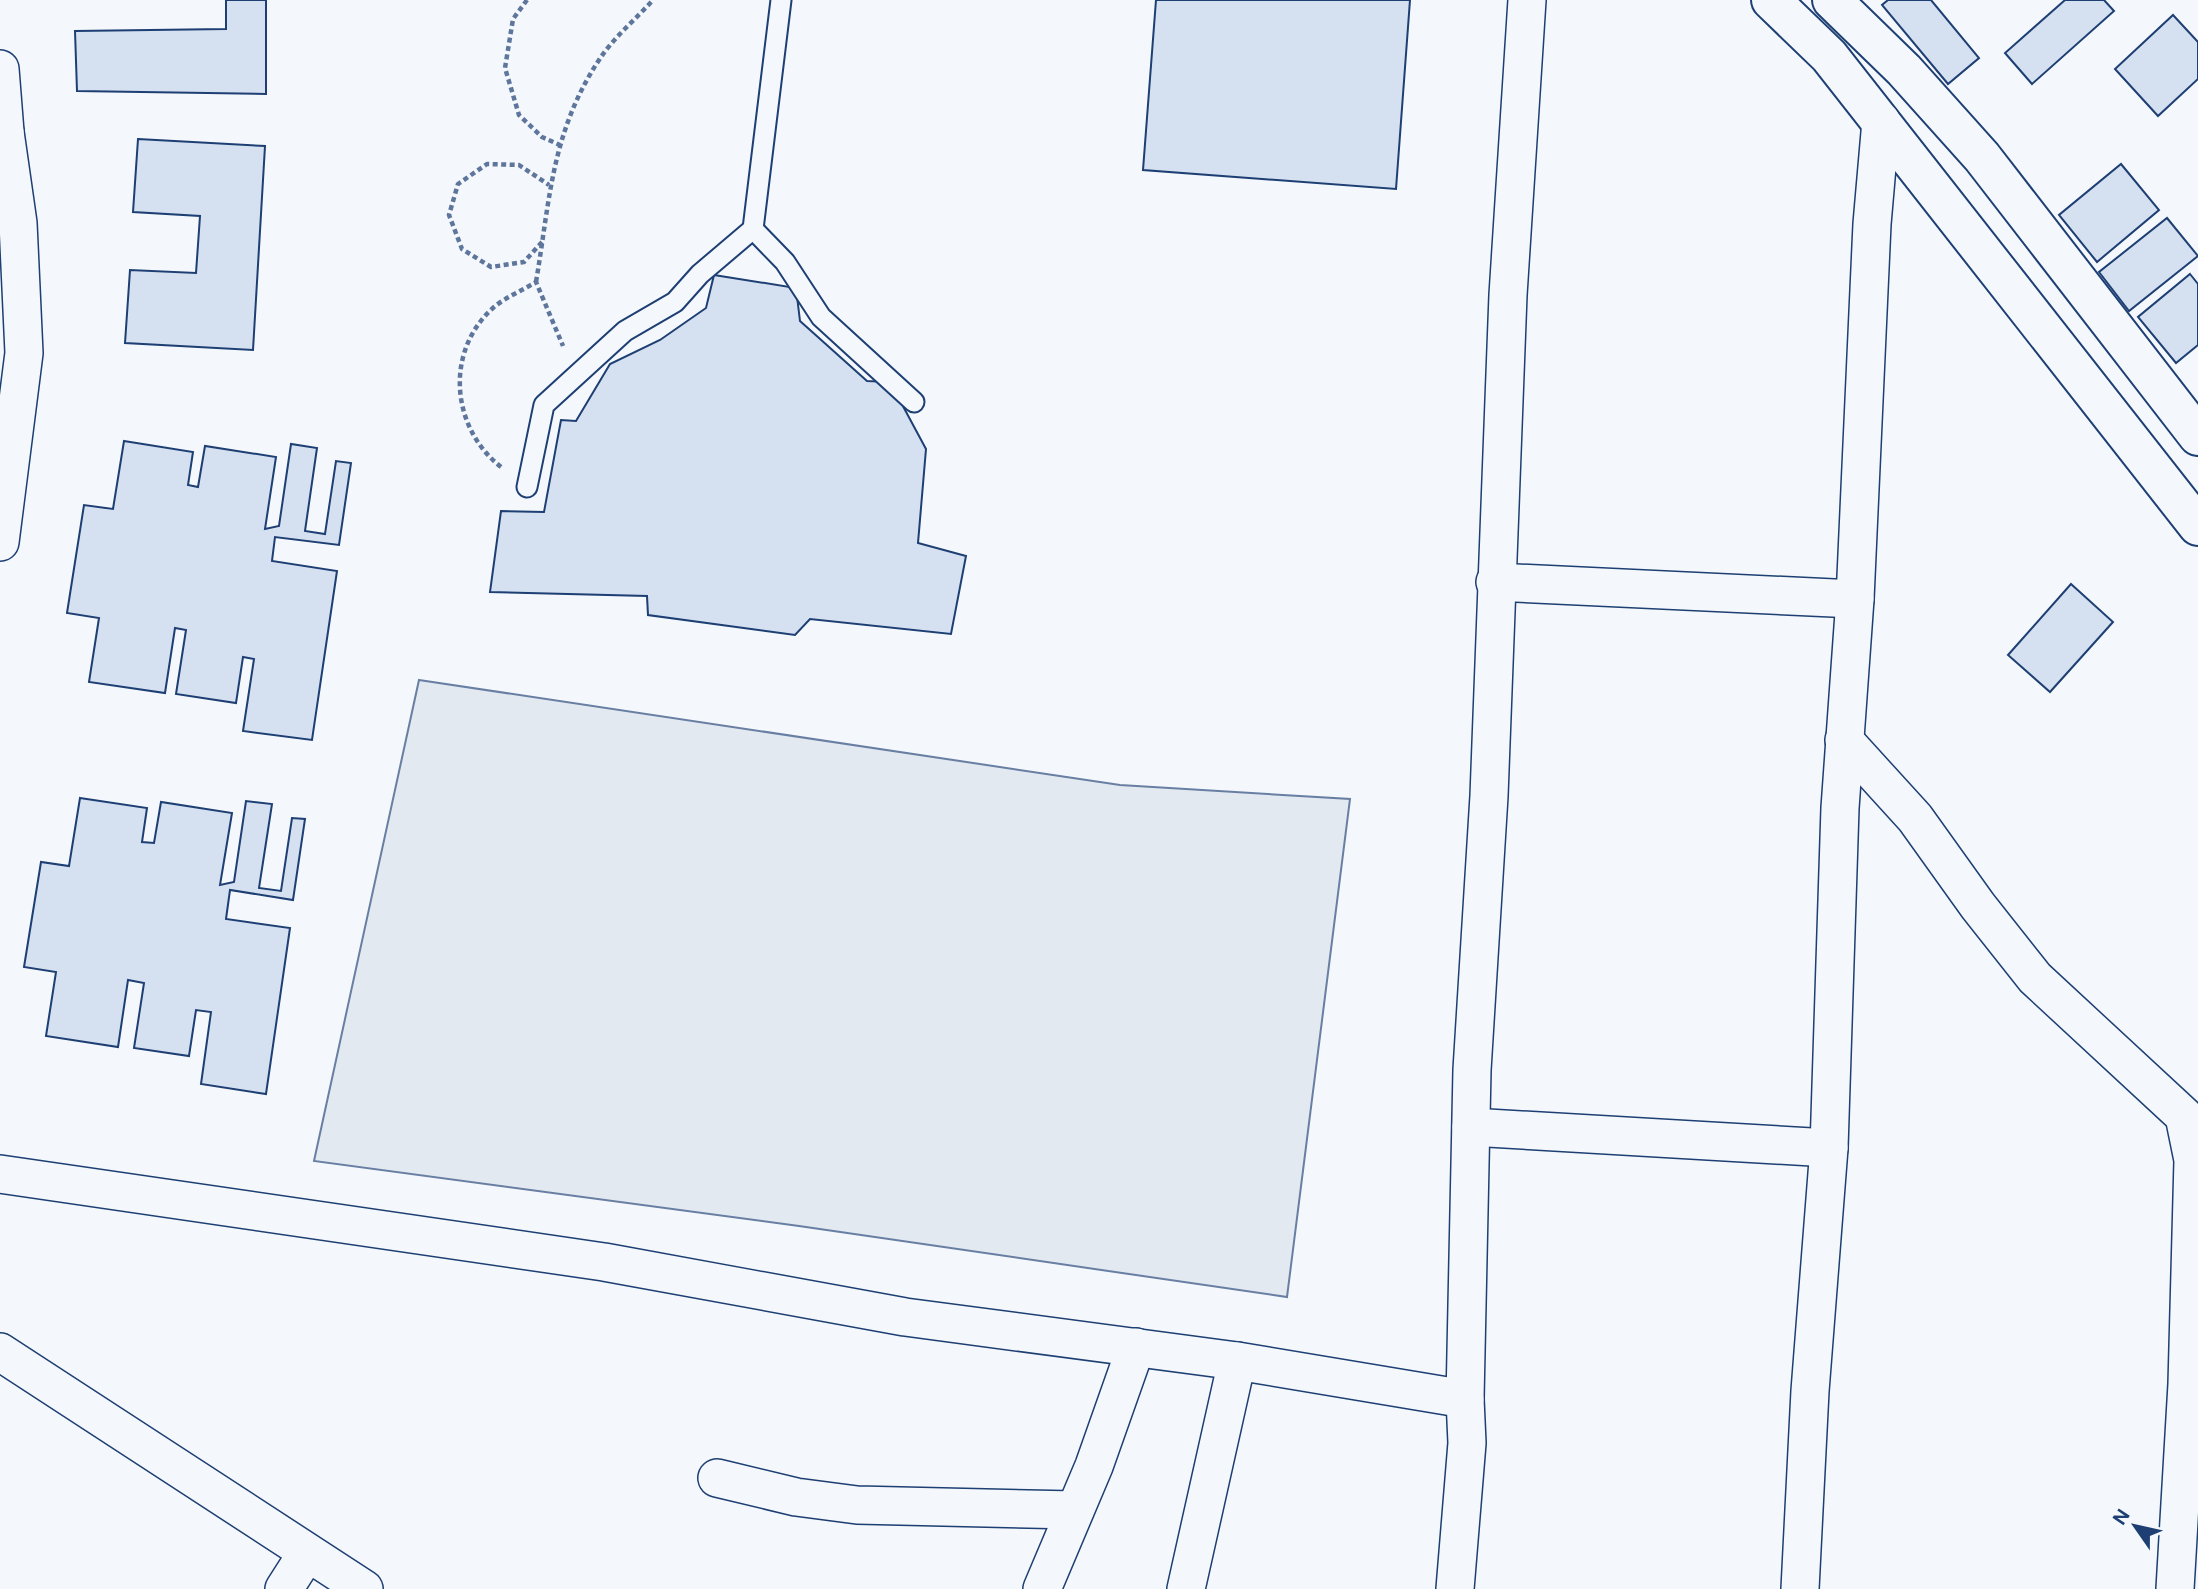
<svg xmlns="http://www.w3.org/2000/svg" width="2198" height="1589" font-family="'DM Sans',sans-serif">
  <rect width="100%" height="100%" fill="#f4f7fb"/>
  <path fill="#e3e9f0" stroke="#687fa3" stroke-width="2" d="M419 680 1120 785 1350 799 1287 1297 799 1226 314 1161Z"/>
  <g fill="#d5e0f0" stroke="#1d3f73" stroke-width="2">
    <path d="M226 0H266V94L77 91 75 31 226 29Z"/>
    <path d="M1156 0H1410L1396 189 1143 170Z"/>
    <path d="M1888 0H1931L1979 58 1948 84 1882 5Z"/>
    <path d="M2065 0H2104L2114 11 2032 84 2005 53Z"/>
    <path d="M2173 15 2198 42V79L2158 116 2115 69Z"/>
    <path d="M138 139 265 146 253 350 125 343 130 270 196 273 200 216 133 212Z"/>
    <path d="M2121 164 2159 210 2097 262 2059 215Z"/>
    <path d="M2167 218 2198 256 2129 311 2099 272Z"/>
    <path d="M2190 274 2198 284V345L2176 363 2138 317Z"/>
    <path d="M714 275 796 288 800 321 867 381 890 382 926 449 918 543 966 556 951 634 810 619 795 635 648 615 647 596 490 592 501 511 544 512 561 420 576 421 610 364 660 340 706 308Z"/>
    <path d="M124 441 193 452 188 485 198 487 205 446 276 457 265 529 279 526 291 444 317 448 305 531 325 534 336 461 351 463 339 545 275 537 272 561 337 571 312 740 243 731 254 659 243 657 236 703 176 694 186 630 175 628 165 693 89 682 99 618 67 613 84 505 113 509Z"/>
    <path d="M2071 584 2113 622 2050 692 2008 655Z"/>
    <path d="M80 798 147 808 142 842 154 843 161 802 232 813 220 885 234 882 246 801 272 804 259 888 281 891 292 818 305 819 293 900 230 890 226 919 290 928 266 1094 201 1084 211 1012 196 1010 189 1056 134 1048 144 983 128 980 118 1047 46 1036 56 972 24 967 41 862 69 866Z"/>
  </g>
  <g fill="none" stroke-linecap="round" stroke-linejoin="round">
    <g stroke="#1d3f73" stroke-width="23">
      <g id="service">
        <path d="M753 229 785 262 821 317 914 402"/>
        <path d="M527 487 544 405 625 331 675 302 700 274 753 229 781 0"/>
      </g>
    </g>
    <g stroke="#1d3f73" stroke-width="40">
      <g id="minor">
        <path d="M0 69 5 132H0"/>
        <path d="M0 542 24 353 18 223 5 132"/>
        <path d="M1495 582 1855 599"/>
        <path d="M1844 740 1915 818 1978 906 2035 978 2184 1116 2193 1160 2187 1384 2175 1589"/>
        <path d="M1471 1127 1829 1148"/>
        <path d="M0 1174 604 1262 905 1317 1237 1361 1465 1399 1472 1070 1489 796 1508 295 1527 0"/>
        <path d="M0 1352 364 1589"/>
        <path d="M717 1478 796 1497 857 1505 1075 1510"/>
        <path d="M284 1589 307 1553"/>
        <path d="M1042 1589 1094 1466 1136 1347"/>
        <path d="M1186 1589 1237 1361"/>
        <path d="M1455 1589 1467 1443 1465 1399"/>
        <path d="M1800 1589 1810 1391 1829 1148 1840 808 1855 599 1872 224 1881 121"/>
      </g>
    </g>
    <g stroke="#1d3f73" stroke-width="42">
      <g id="trunk">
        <path d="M1771 0 1829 56 2198 526"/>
        <path d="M1832 0 1904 70 1982 157 2198 436"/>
      </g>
    </g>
    <g stroke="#5e769c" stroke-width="4.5" stroke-dasharray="5 3.5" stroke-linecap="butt">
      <path d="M527 0 513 19 505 68 519 115 542 137 560 145"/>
      <path d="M542 242 524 262 491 267 462 249 449 215 458 184 487 164 519 165 549 185"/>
      <path d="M536 282C550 200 551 133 599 60 613 38 636 19 653 0"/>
      <path d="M501 467C451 428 444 351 494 307 506 297 523 290 536 282L563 346"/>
    </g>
    <use href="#service" stroke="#f4f7fb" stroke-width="19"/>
    <use href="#minor" stroke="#f4f7fb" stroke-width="37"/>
    <use href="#trunk" stroke="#f4f7fb" stroke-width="38"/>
  </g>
  <g transform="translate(2135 1526) rotate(304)" stroke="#f4f7fb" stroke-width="5" paint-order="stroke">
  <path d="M0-5L12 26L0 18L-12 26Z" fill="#1d3f73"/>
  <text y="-10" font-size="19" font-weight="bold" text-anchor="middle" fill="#1d3f73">N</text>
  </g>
</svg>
